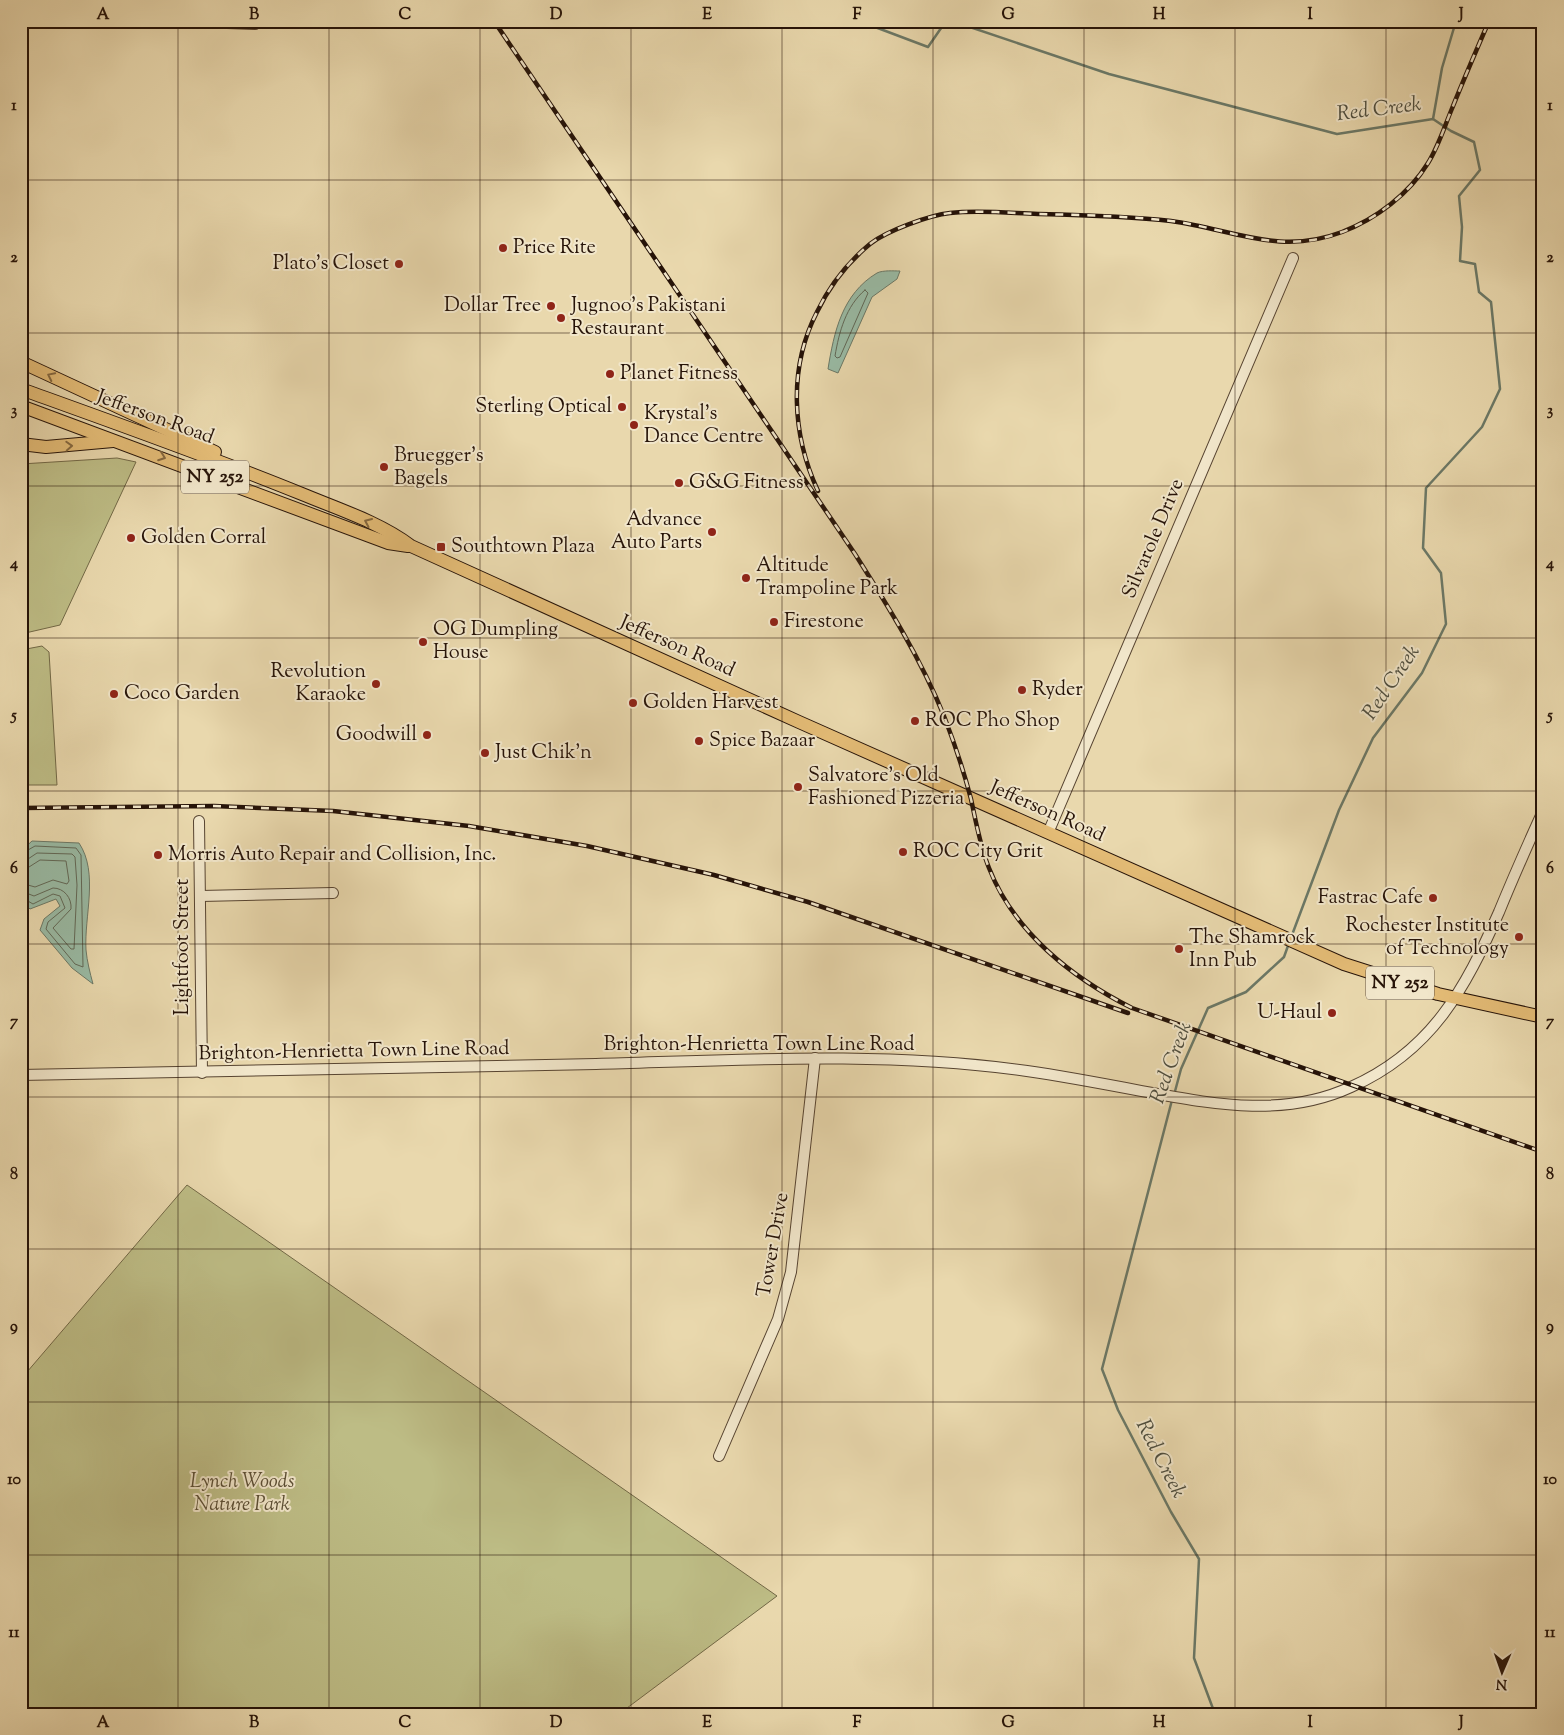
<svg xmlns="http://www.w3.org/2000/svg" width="1564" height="1735" font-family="'Sorts Mill Goudy',serif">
  <rect width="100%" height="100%" fill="#e9d8ad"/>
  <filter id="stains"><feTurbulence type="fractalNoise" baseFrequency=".004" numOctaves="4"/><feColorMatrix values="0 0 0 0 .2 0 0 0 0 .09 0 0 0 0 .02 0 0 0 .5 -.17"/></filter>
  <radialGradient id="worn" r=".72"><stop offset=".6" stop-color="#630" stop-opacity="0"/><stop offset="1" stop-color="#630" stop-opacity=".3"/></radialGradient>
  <g fill="#bdbc85" stroke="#726846">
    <path d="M117 458 136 462 60 625 21 634V464Z"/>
    <path d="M42 646 49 652 57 785H21V650Z"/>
    <path d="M187 1185 777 1596 619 1714H21V1379Z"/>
  </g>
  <g fill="#99bba5" stroke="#6b7866">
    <path d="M900 271 897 279 872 297 838 373 828 369C834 332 842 294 877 273 883 270 894 271 900 271Z"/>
    <path d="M32 841 79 843C99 873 84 916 86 950 87 961 90 973 93 984L72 968 40 930 44 919 60 906 56 899 30 909 23 902 21 851Z"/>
  </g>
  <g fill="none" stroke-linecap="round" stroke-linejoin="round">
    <g stroke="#606756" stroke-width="1">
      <path d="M865 290 868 293 840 357 837 358 835 356C839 332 846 306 865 290Z"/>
      <path d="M21 854 35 846 76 848 81 855 83 967 75 964 46 929 48 922 65 908 60 896 53 894 33 904 21 897"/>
      <path d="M21 860 28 859 37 853 72 854 75 857 77 885 74 949H71L53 928 71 909C72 898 64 888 53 888L34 896 21 891"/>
      <path d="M21 868 29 867 40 860 66 861 69 881 67 884 53 880 35 887 21 883"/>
    </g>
    <g stroke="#6b7866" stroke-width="2.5">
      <path d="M811 21 818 26 867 24 928 47 946 21"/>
      <path d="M952 21 1109 74 1337 134 1433 119 1451 131 1474 142 1480 170 1459 196 1462 227 1460 261 1475 264 1479 292 1491 302 1500 389 1482 427 1426 488 1423 548 1441 573 1446 624 1422 673 1373 738 1339 810 1292 935"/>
      <path d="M1433 119 1442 68 1456 21"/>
      <path d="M1174 1095 1181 1069 1208 1008 1246 992 1284 957 1289 943"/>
      <path d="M1172 1100 1102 1369 1118 1410 1171 1512 1199 1559 1194 1658 1215 1714"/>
    </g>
    <g stroke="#574431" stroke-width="12">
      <g id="minor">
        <path d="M171 21 255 24"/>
        <path d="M199 821 202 1073"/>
        <path d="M1048 833 1293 258"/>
        <path d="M201 896 333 893"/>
        <path d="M21 1075C213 1073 405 1069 596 1064 739 1060 884 1051 1027 1071 1069 1077 1110 1085 1152 1093 1219 1105 1286 1117 1351 1087 1432 1051 1465 989 1499 912 1513 878 1528 844 1543 811"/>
        <path d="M719 1456 778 1319 791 1272 815 1058"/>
      </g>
    </g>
    <g stroke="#261308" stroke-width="14">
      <g id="major">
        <path d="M21 362 215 452"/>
        <path d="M21 389C115 423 209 456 302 494 338 509 379 522 411 546L799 722 1344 964 1438 994 1543 1017"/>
        <path d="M21 406 388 543 408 546"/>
        <path d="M21 444 46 447 113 441"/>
      </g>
    </g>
    <use href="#minor" stroke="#f1e6ca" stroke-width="10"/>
    <use href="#major" stroke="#e4bc76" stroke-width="12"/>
    <g stroke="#261308" stroke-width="4.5">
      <g id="rail">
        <path d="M494 21 855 554C888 606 921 659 944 716 954 742 964 772 971 799 976 822 980 846 989 868 1014 932 1072 978 1132 1008L1543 1152"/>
        <path d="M818 491C792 435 788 368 817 312 829 287 847 263 870 244 886 231 930 215 950 213 979 210 1009 213 1038 214 1082 215 1127 216 1171 221 1232 229 1279 256 1342 232 1376 219 1409 194 1428 163 1438 147 1444 128 1451 111 1463 81 1476 51 1489 21"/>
        <path d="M21 808 214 806 333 811 469 826 587 846 714 875 808 902 1128 1013"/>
      </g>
    </g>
    <use href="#rail" stroke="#f1e6ca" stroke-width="2.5" stroke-dasharray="8" stroke-linecap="butt"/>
  </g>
  <defs><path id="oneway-chevron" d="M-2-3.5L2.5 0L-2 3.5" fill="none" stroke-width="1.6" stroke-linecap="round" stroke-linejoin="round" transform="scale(1.25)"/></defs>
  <g stroke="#85683f">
    <use href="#oneway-chevron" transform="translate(51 376) rotate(-154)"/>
    <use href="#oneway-chevron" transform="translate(69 446) rotate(-3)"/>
    <use href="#oneway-chevron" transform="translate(162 457) rotate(20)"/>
    <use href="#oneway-chevron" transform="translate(368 522) rotate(-156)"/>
  </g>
  <path fill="none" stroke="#261308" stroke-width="1" stroke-opacity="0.55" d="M178 21V1714M329 21V1714M480 21V1714M631 21V1714M782 21V1714M933 21V1714M1084 21V1714M1235 21V1714M1386 21V1714M21 180H1543M21 333H1543M21 486H1543M21 638H1543M21 791H1543M21 944H1543M21 1097H1543M21 1249H1543M21 1402H1543M21 1555H1543"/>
  <g fill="#8f2418" stroke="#f1e6ca" stroke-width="2">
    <circle cx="503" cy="248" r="5"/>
    <circle cx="399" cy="264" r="5"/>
    <circle cx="551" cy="306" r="5"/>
    <circle cx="561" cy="318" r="5"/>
    <circle cx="610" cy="374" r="5"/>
    <circle cx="622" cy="407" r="5"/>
    <circle cx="634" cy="425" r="5"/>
    <circle cx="384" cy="467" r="5"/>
    <circle cx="679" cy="483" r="5"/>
    <circle cx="712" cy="532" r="5"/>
    <circle cx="131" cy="538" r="5"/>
    <rect x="436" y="542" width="10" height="10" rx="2.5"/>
    <circle cx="746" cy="578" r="5"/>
    <circle cx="774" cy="622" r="5"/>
    <circle cx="423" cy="642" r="5"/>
    <circle cx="376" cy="684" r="5"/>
    <circle cx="1022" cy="690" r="5"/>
    <circle cx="114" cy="694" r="5"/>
    <circle cx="633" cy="703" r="5"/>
    <circle cx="915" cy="721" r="5"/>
    <circle cx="427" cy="735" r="5"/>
    <circle cx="699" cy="741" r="5"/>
    <circle cx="485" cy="753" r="5"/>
    <circle cx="798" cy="787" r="5"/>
    <circle cx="903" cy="852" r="5"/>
    <circle cx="158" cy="855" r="5"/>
    <circle cx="1433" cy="898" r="5"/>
    <circle cx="1519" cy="937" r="5"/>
    <circle cx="1179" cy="949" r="5"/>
    <circle cx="1332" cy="1013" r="5"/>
  </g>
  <g text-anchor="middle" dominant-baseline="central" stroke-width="4" stroke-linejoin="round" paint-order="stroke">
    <g fill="#f1e6ca" stroke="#635242" stroke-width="1">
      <rect x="181" y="460.5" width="68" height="33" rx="4"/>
      <rect x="1366" y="966.5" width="68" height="33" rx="4"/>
    </g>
    <g font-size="19" font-weight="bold" fill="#261308">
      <text x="215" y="477">NY 252</text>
      <text x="1400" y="983">NY 252</text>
    </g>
    <g font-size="20" fill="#261308" stroke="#f1e6ca" text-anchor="start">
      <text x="513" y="248">Price Rite</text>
      <text x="389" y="264" text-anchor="end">Plato's Closet</text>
      <text x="541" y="306" text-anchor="end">Dollar Tree</text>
      <text x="571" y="306">Jugnoo's Pakistani<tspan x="571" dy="23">Restaurant</tspan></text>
      <text x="620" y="374">Planet Fitness</text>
      <text x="612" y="407" text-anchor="end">Sterling Optical</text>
      <text x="644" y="414">Krystal's<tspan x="644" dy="23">Dance Centre</tspan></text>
      <text x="394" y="456">Bruegger's<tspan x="394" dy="23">Bagels</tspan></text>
      <text x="689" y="483">G&amp;G Fitness</text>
      <text x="702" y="520" text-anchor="end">Advance<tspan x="702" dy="23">Auto Parts</tspan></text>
      <text x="141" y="538">Golden Corral</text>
      <text x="451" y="547">Southtown Plaza</text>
      <text x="756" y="566">Altitude<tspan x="756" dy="23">Trampoline Park</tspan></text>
      <text x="784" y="622">Firestone</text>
      <text x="433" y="630">OG Dumpling<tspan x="433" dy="23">House</tspan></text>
      <text x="366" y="672" text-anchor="end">Revolution<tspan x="366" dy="23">Karaoke</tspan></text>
      <text x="1032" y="690">Ryder</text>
      <text x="124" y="694">Coco Garden</text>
      <text x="643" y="703">Golden Harvest</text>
      <text x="925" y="721">ROC Pho Shop</text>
      <text x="417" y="735" text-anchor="end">Goodwill</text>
      <text x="709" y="741">Spice Bazaar</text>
      <text x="495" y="753">Just Chik'n</text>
      <text x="808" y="776">Salvatore's Old<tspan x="808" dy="23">Fashioned Pizzeria</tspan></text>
      <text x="913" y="852">ROC City Grit</text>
      <text x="168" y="855">Morris Auto Repair and Collision, Inc.</text>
      <text x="1423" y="898" text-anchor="end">Fastrac Cafe</text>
      <text x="1509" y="926" text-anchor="end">Rochester Institute<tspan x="1509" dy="23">of Technology</tspan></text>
      <text x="1189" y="938">The Shamrock<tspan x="1189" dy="23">Inn Pub</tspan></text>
      <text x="1322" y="1013" text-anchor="end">U-Haul</text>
    </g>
    <g font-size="20" fill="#261308" stroke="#f1e6ca">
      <text transform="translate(155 418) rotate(20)">Jefferson Road</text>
      <text transform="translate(1154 539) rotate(-67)">Silvarole Drive</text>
      <text transform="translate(677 647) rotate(24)">Jefferson Road</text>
      <text transform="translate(1047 812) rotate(24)">Jefferson Road</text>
      <text transform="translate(183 947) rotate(-90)">Lightfoot Street</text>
      <text x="759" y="1045">Brighton-Henrietta Town Line Road</text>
      <text transform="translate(354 1052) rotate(-1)">Brighton-Henrietta Town Line Road</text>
      <text transform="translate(774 1245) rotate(-80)">Tower Drive</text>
    </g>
    <g font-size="20" font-style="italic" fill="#5b4e34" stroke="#f1e6ca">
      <text x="242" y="1482">Lynch Woods<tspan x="242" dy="23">Nature Park</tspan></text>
    </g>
    <g font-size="21" font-style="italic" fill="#4e4e3f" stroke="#f1e6ca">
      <text transform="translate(1379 110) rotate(-7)">Red Creek</text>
      <text transform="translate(1392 683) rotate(-56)">Red Creek</text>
      <text transform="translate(1172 1063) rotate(-70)">Red Creek</text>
      <text transform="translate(1160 1459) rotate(63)">Red Creek</text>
    </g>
  </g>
  <rect width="1564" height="1735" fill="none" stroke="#e9d8ad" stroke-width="55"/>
  <g transform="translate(1502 1672) rotate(182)" stroke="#f1e6ca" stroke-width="4" paint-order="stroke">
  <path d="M0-4L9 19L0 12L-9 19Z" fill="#261308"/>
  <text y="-8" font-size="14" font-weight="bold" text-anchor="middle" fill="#261308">N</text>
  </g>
  <rect x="28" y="28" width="1508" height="1680" fill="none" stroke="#261308" stroke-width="2"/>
  <g font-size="16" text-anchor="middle" font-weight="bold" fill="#261308">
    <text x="103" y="19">A</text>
    <text x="254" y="19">B</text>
    <text x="405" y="19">C</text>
    <text x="556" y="19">D</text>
    <text x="707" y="19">E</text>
    <text x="857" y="19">F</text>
    <text x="1008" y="19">G</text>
    <text x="1159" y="19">H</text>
    <text x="1310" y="19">I</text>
    <text x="1461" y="19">J</text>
    <text x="14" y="110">1</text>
    <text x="1550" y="110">1</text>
    <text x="14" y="262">2</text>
    <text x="1550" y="262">2</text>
    <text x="14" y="415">3</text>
    <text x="1550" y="415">3</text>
    <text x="14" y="568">4</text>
    <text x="1550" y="568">4</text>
    <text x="14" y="720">5</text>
    <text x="1550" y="720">5</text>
    <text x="14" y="873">6</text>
    <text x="1550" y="873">6</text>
    <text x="14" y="1026">7</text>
    <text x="1550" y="1026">7</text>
    <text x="14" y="1179">8</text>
    <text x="1550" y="1179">8</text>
    <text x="14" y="1331">9</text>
    <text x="1550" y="1331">9</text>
    <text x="14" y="1484">10</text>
    <text x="1550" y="1484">10</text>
    <text x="14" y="1637">11</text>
    <text x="1550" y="1637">11</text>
    <text x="103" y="1727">A</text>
    <text x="254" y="1727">B</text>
    <text x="405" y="1727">C</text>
    <text x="556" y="1727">D</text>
    <text x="707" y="1727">E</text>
    <text x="857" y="1727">F</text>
    <text x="1008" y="1727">G</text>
    <text x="1159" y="1727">H</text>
    <text x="1310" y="1727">I</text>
    <text x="1461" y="1727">J</text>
  </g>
  <rect width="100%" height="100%" filter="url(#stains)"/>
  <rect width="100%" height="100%" fill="url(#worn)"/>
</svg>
